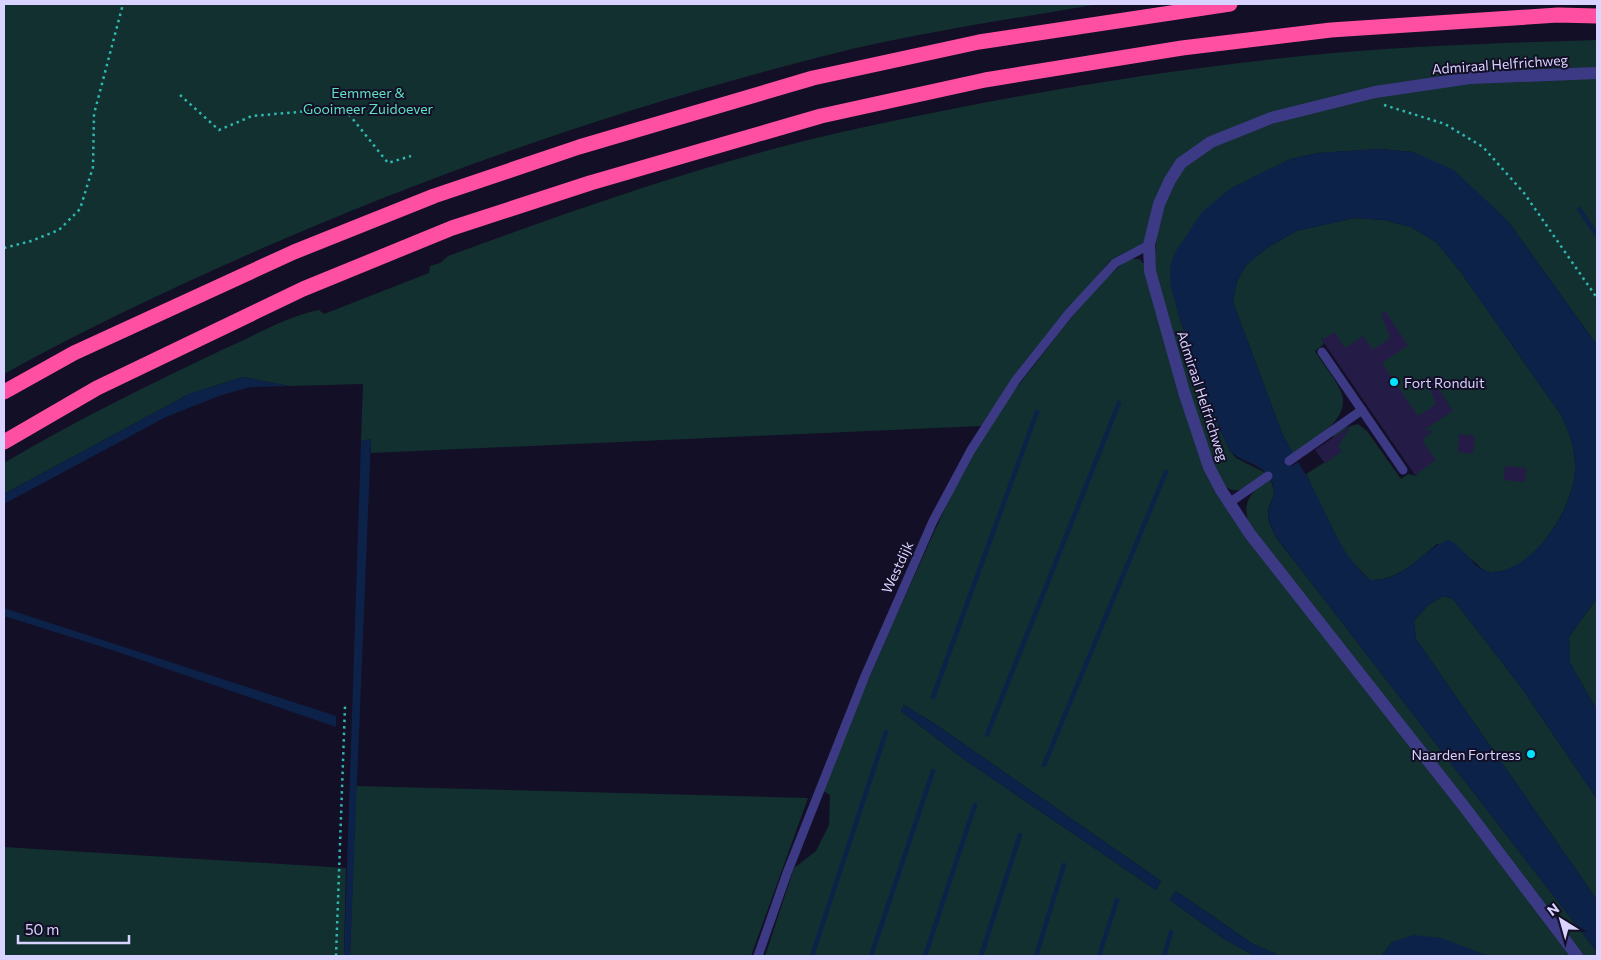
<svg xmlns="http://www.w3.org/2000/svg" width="1601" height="960" font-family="Commissioner,sans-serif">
  <rect width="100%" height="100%" fill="#130f26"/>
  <g fill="#12302f" fill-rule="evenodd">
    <path d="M4 4H1099C1007 20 914 33 824 56 629 105 439 171 256 251 170 289 85 329 4 374Z"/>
    <path d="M1597 40V68L1453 75 1373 88 1187 151 1147 240C1136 249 1123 252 1110 261L1027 359 981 426 371 453V439L361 441 363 384 289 386 243 377 189 394 4 494V463C74 421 150 384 224 349 254 336 287 316 319 310L324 314 429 273 430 266 440 263 448 256C555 217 663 178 773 149 832 133 892 121 952 109 1068 86 1185 68 1302 56 1400 46 1499 43 1597 40Z"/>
    <path d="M1597 78V345L1507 220 1413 152 1379 149 1318 153 1291 159 1230 189 1178 313 1206 399 1230 451 1236 458 1266 473C1246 486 1234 503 1217 476L1191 399 1154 272C1155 238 1161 195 1184 168 1201 149 1227 141 1250 132 1318 106 1392 91 1464 83 1508 78 1553 80 1597 78Z"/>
    <path d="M1354 218 1384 220 1411 227 1436 242 1460 271 1559 412C1568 428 1574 444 1575 463 1578 501 1535 574 1491 572 1481 571 1479 565 1472 560 1463 553 1448 549 1437 544 1416 561 1398 581 1370 580L1345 555 1306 474 1325 462 1316 450 1333 438 1336 430 1358 424 1367 431 1401 479 1408 474 1417 476 1321 337 1324 344 1315 351C1323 364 1337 380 1342 394 1350 422 1310 441 1293 454L1282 433 1233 302 1237 281 1246 265 1267 248 1296 231Z"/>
    <path d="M1130 259H1139L1144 264 1205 466 1571 956H1489L1474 952 1392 942 1381 956H1280L1253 944 1176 891 1170 900 1224 939 1255 956H765L794 868 816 851 829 825 830 795 823 791C852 717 883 644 916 572 935 531 953 488 975 449 997 410 1028 374 1055 338 1077 311 1100 277 1130 259ZM904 705 935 724 1161 881 1156 890 965 760 901 711Z"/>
    <path d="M1270 479C1279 499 1270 497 1268 512 1267 530 1286 550 1296 563L1597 952V956H1580L1250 528C1241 501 1249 494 1270 479Z"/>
    <path d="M1443 596 1453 599 1521 687 1597 799V900L1416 639 1414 621 1428 605Z"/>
    <path d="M1597 598V710L1570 663 1569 637Z"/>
    <path d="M356 786 808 798 751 956H350Z"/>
    <path d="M4 847 346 868 344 956H4Z"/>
  </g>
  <g fill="#0c2248" fill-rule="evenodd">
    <path d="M1379 149 1413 152 1454 170 1507 220 1597 345V598L1569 637 1570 663 1597 710V799L1521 687 1453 599 1443 596 1428 605 1414 621 1416 639 1597 900V952L1296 563C1287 550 1273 536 1269 520 1264 503 1285 496 1266 473 1259 464 1240 461 1230 451L1206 399 1178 313 1170 283V268L1174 254 1202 212 1230 189 1267 170 1291 159 1318 153ZM1354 218 1384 220 1411 227 1436 242 1460 271 1559 412C1568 428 1574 444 1575 463 1577 504 1537 569 1493 572 1474 573 1465 546 1448 540 1418 552 1405 582 1370 580 1334 550 1324 500 1298 462L1292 466 1287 458 1293 454 1282 433 1233 302 1237 281 1246 265 1267 248 1296 231Z"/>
    <path d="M243 377 289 386 250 387 219 396 166 417 4 504V494L189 394Z"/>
    <path d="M371 439 350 956H344L361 441Z"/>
    <path d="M4 608 336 716V727L112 650 4 616Z"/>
    <path d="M904 705 935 724 1161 881 1156 890 965 760 901 711Z"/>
    <path d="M1176 891 1253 944 1280 956H1255L1224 939 1170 900Z"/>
    <path d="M1413 935 1441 938 1489 956H1381L1392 942Z"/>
  </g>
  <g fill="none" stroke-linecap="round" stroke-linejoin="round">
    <g stroke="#0c2248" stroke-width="4.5">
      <path d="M1579 209 1597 235"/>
      <path d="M933 697 1037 412"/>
      <path d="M987 735 1119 403"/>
      <path d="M1044 765 1166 472"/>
      <path d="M812 956 886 732"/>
      <path d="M871 956 933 771"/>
      <path d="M925 956 975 805"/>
      <path d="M981 956 1020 835"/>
      <path d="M1036 956 1064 865"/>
      <path d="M1099 956 1117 900"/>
      <path d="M1164 956 1171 932"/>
    </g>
  </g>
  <g fill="#241b47">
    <path d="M1385 311 1408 345 1382 363 1418 416 1436 404 1426 378 1430 376 1453 411 1424 430 1434 431 1422 440 1436 460 1415 475 1322 340 1334 332 1345 348 1363 336 1373 350 1390 338 1381 313Z"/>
    <path d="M1352 425 1338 446 1342 451 1326 463 1324 462 1315 450Z"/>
    <path d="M1459 434 1475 436 1473 454 1458 452Z"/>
    <path d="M1505 466 1527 468 1525 482 1504 480Z"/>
  </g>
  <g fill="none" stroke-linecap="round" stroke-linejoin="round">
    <g stroke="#2fb8b0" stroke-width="2.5" stroke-dasharray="2.5 4" stroke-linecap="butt">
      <path d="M180 95 219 130 252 116 344 108 388 163 411 156"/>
      <path d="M1384 105 1445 124 1483 147 1524 193 1597 298"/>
      <path d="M4 248 31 241 59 230 80 209 93 167 94 114 123 4"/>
      <path d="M336 956 345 706"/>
    </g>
    <g stroke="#3d3a85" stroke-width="9">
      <path d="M1322 352 1403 470"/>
      <path d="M1289 461 1362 410"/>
      <path d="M1229 503 1268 476"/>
      <path d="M758 956 787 873 865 676 933 521 971 450 1016 380 1069 313 1115 263 1149 245"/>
    </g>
    <path stroke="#3d3a85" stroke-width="12" d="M1577 956 1466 809 1250 534 1221 490 1209 467 1184 392 1150 271 1149 245 1159 204 1170 180 1181 163 1211 142 1271 118 1375 92 1470 78 1597 73"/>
    <g stroke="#ff4fa3" stroke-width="15">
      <path d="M4 392 74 353 294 252 434 196 579 147 813 78 979 42 1230 4"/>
      <path d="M4 442 97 388 303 289 452 228 590 183 821 116 985 80 1182 48 1331 30 1558 15 1597 16"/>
    </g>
  </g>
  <g fill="#00e5ff" stroke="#130f26" stroke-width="2">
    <circle cx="1394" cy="382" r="5"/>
    <circle cx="1531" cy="754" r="5"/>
  </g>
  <g text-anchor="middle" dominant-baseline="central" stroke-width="4" stroke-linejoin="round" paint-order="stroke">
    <g font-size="14" fill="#d9d4ff" stroke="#130f26">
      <text transform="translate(1500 64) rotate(-4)">Admiraal Helfrichweg</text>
      <text transform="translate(1203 396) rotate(72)">Admiraal Helfrichweg</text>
      <text transform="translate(897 567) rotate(-65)">Westdijk</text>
    </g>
    <g font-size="14" fill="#5fe0c0" stroke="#130f26">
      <text x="368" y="92">Eemmeer &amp;<tspan x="368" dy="16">Gooimeer Zuidoever</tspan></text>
    </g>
    <g font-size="14" fill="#d9d4ff" stroke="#130f26" text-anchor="start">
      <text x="1404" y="382">Fort Ronduit</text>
      <text x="1521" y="754" text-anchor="end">Naarden Fortress</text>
    </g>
  </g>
  <rect width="1601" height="960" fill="none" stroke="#d9d4ff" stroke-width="10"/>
  <g transform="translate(1561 920) rotate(323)" stroke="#130f26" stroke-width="4" paint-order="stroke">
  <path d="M0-4L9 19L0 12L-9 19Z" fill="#d9d4ff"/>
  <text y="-8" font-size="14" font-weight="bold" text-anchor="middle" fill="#d9d4ff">N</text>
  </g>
  <path d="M18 935v8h111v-8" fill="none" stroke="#d9d4ff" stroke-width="2.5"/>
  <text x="25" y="935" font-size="15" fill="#d9d4ff" stroke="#130f26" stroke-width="4" paint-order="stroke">50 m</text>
</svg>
